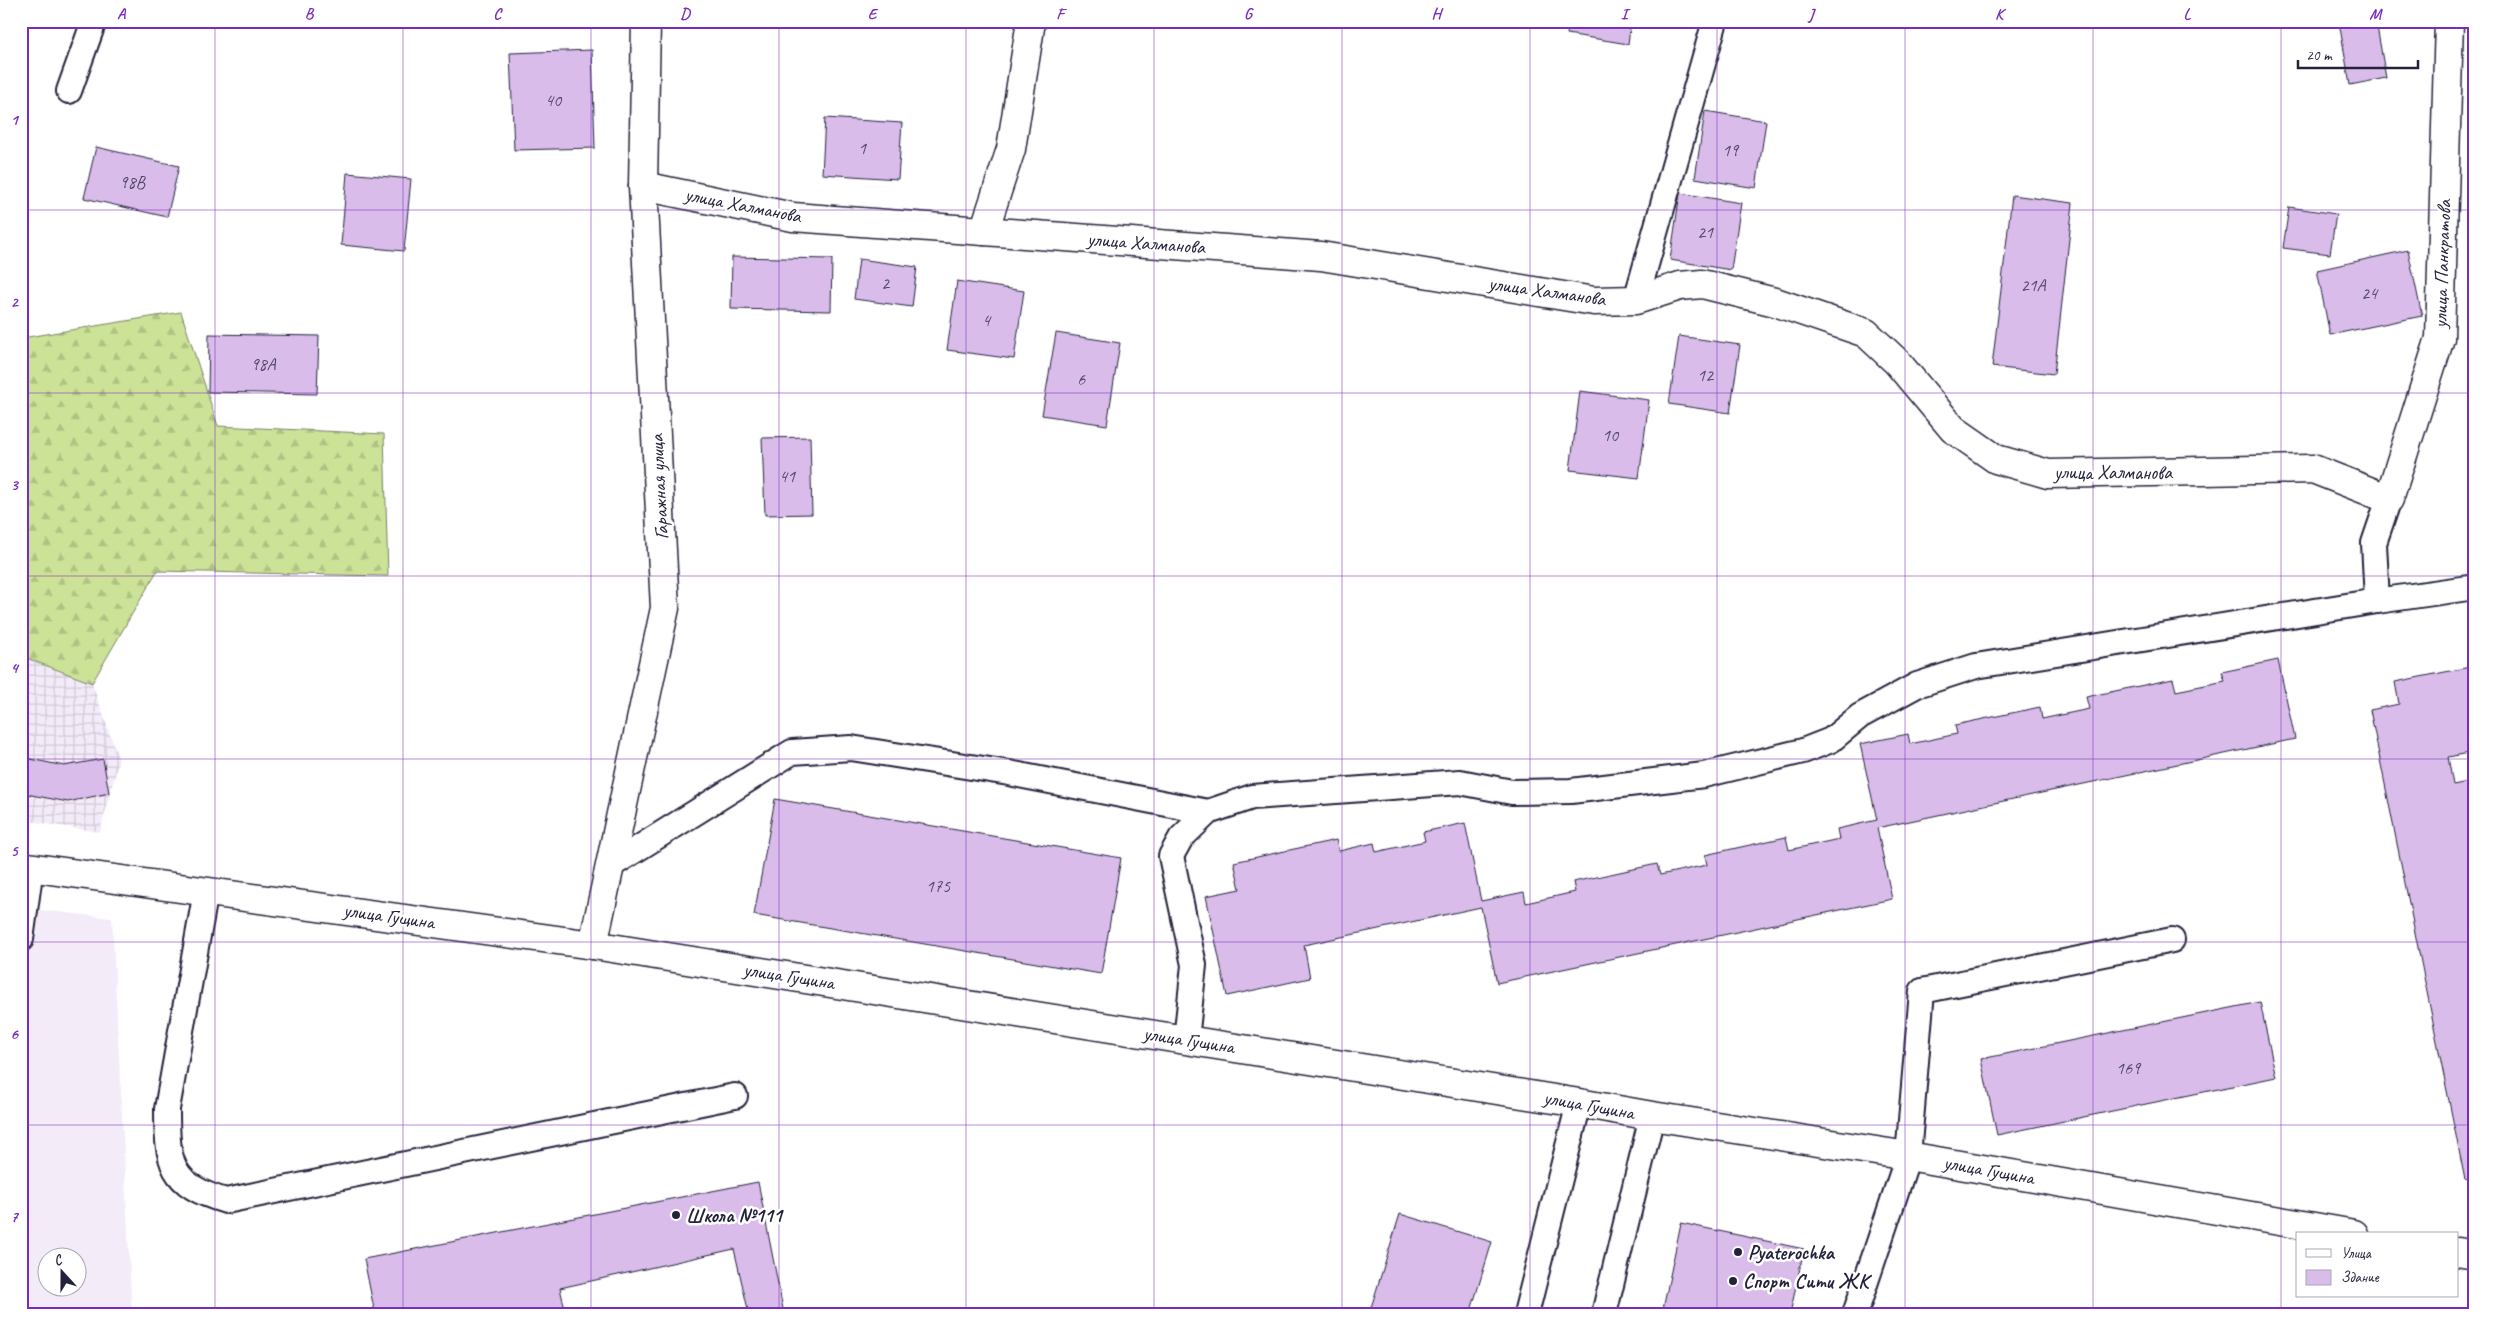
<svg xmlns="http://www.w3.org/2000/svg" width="2496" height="1335" font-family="Caveat,sans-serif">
  <defs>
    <pattern id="industrial-grid" width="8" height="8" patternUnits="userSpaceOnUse" patternTransform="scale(1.25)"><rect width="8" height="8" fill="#f4ebf9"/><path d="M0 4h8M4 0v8" fill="none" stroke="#d1c9d6"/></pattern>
    <pattern id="forest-firs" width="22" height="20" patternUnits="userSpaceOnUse" patternTransform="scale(1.25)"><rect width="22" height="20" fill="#cce297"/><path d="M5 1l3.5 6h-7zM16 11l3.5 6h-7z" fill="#afc283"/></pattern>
  </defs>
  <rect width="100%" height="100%" fill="#fff"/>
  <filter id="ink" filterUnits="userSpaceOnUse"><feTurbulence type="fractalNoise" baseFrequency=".02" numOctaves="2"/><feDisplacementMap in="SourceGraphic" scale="10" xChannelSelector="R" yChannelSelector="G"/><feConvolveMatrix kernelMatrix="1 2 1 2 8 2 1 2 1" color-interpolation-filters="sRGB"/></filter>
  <g filter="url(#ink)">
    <path fill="#f4ebf9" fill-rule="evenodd" d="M21 908 112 918 132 1314H21ZM48 1258H78V1288H48Z"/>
    <path fill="url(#industrial-grid)" d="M21 656 92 683 119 760 100 832 21 820Z"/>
    <path fill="url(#forest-firs)" stroke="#778269" d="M181 312 218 426 384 434 388 576 157 571 92 683 21 656V335L28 337Z"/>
    <g fill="#d9bcea" stroke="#22223b">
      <path d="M696 21H854V26L696 27Z"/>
      <path d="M1569 21H1631L1628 44 1567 34Z"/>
      <path d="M2376 21 2386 78 2350 85 2339 22Z"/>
      <path d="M592 50 595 148 514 150 510 53Z"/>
      <path d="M1705 111 1766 121 1756 188 1695 178Z"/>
      <path d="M825 118 902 123 898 179 822 174Z"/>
      <path d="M96 147 179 166 167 217 84 198Z"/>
      <path d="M347 173 411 179 404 251 341 245Z"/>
      <path d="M1680 193 1741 203 1731 270 1670 260Z"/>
      <path d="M2012 195 2073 203 2054 374 1992 367Z"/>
      <path d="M2289 207 2336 214 2330 254 2283 248Z"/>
      <path d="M2408 250 2422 316 2330 335 2317 270Z"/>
      <path d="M732 257 832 259 831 311 731 309Z"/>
      <path d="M859 259 917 267 912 307 854 299Z"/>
      <path d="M957 281 1024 291 1014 359 947 350Z"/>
      <path d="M1056 333 1120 343 1107 425 1042 415Z"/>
      <path d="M209 334 319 336 317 394 208 392Z"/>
      <path d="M1679 336 1740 345 1730 413 1669 404Z"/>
      <path d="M1580 391 1649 400 1639 478 1570 470Z"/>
      <path d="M810 437 812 514 765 515 762 438Z"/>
      <path d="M2278 660 2295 739 1877 828 1892 899 1497 983 1481 907 1304 945 1310 978 1227 996 1206 896 1240 889 1234 862 1336 840 1339 851 1374 843 1376 852 1425 841 1423 832 1465 823 1481 901 1524 892 1526 903 1575 892 1573 882 1657 864 1660 875 1707 865 1705 855 1786 837 1789 850 1839 839 1837 829 1877 820 1860 744 1908 734 1910 744 1957 734 1955 725 2040 707 2042 719 2089 709 2086 697 2173 679 2176 691 2225 681 2222 672Z"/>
      <path d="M2475 666V752L2448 757 2453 785 2472 781 2475 793V839L2470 840 2475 866V1178L2465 1180 2370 710 2399 704 2395 682Z"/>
      <path d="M21 757 64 766 103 759 109 793 68 802 21 793Z"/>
      <path d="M775 799 1121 858 1101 974 754 915Z"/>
      <path d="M2260 1002 2276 1077 1997 1135 1981 1059Z"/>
      <path d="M758 1182 784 1314H749L734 1249 560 1288 566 1314H375L364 1259Z"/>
      <path d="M1400 1214 1492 1242 1470 1314H1369Z"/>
      <path d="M1681 1223 1804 1249 1790 1314H1662Z"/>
    </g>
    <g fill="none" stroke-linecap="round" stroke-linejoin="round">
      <g stroke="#22223b" stroke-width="28">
        <g id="lane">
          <path d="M69 91 94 21"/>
          <path d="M1636 300 1715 21"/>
          <path d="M2377 601 2475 587"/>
          <path d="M610 866 792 752 851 748 1009 773 1208 812"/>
          <path d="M206 891 167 1109C167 1163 170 1185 226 1201L735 1096"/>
          <path d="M21 939 31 867"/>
          <path d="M1186 1040 1194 965 1171 856 1181 838 1208 812 1252 797 1460 782 1512 792 1571 791 1704 775 1803 751 1831 740 1860 716 1917 685 1976 666 2377 601 2374 543 2389 499"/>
          <path d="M1526 1314 1579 1103"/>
          <path d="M1604 1314 1652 1116"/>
          <path d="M1855 1314 1908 1156 1922 991 2172 940"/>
        </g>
      </g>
      <g stroke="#22223b" stroke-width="31">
        <g id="street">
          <path d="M643 186 793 217 1321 256 1594 301 1636 300 1680 286 1702 284 1775 302 1866 333 1897 362 1953 429 1996 459 2048 474 2313 469 2389 499 2440 338 2449 21"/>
          <path d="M984 231 1011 149 1031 21"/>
          <path d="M21 866 593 945 1579 1103 1652 1116 1908 1156 2354 1234"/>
          <path d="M593 945 665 608 643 186 646 21"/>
          <path d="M2457 1252 2475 1255"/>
        </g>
      </g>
      <use href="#lane" stroke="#fff" stroke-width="24"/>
      <use href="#street" stroke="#fff" stroke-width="28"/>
    </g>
  </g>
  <path fill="none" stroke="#7b2cbf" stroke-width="1" stroke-opacity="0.55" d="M215 21V1314M403 21V1314M591 21V1314M779 21V1314M966 21V1314M1154 21V1314M1342 21V1314M1530 21V1314M1717 21V1314M1905 21V1314M2093 21V1314M2281 21V1314M21 210H2475M21 393H2475M21 576H2475M21 759H2475M21 942H2475M21 1125H2475"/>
  <g fill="#22223b" stroke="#fff" stroke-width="2">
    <circle cx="676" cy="1215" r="5"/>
    <circle cx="1738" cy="1252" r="5"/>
    <circle cx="1733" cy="1281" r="5"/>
  </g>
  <g text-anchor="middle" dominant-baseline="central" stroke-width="5" stroke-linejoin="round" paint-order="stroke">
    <g font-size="18" fill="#504867">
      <text x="553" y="100">40</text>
      <text x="862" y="148">1</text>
      <text x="1730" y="150">19</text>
      <text x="132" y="182">98В</text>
      <text x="1705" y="232">21</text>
      <text x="885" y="283">2</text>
      <text x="2033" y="285">21А</text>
      <text x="2369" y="293">24</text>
      <text x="986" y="320">4</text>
      <text x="263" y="364">98А</text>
      <text x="1705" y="375">12</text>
      <text x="1081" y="379">6</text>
      <text x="1610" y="435">10</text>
      <text x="787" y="476">41</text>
      <text x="938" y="886">175</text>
      <text x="2128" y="1068">169</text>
    </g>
    <g font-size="20" fill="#22223b" stroke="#fff">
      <text transform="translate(743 205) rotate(11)">улица Халманова</text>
      <text transform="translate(1146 243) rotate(4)">улица Халманова</text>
      <text transform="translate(2442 264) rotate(-88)">улица Панкратова</text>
      <text transform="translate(1547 291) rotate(8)">улица Халманова</text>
      <text x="2113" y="472">улица Халманова</text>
      <text transform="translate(659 487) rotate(-93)">Гаражная улица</text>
      <text transform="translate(389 916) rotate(8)">улица Гущина</text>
      <text transform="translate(789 976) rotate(9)">улица Гущина</text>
      <text transform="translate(1189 1040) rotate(9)">улица Гущина</text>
      <text transform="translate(1589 1105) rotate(10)">улица Гущина</text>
      <text transform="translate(1989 1170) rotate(10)">улица Гущина</text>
    </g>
    <g font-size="20" font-weight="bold" fill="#22223b" stroke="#fff" text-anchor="start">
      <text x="686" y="1215">Школа №111</text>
      <text x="1748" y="1252">Pyaterochka</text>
      <text x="1743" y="1281">Спорт Сити ЖК</text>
    </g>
  </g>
  <rect width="2496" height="1335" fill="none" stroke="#fff" stroke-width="55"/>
  <rect x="2296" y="1232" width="162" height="65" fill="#ffffff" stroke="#a7a7b1"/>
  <rect x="2306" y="1249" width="25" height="8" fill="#ffffff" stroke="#a7a7b1"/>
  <text x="2341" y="1258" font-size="15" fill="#22223b">Улица</text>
  <rect x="2306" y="1270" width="25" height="15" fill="#d9bcea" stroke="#a7a7b1"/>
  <text x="2341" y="1282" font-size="15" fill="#22223b">Здание</text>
  <g transform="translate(62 1272) rotate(339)"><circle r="24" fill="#ffffff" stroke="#a7a7b1"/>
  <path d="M0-4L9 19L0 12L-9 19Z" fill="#22223b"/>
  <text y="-8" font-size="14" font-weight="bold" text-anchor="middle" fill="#22223b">С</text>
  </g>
  <path d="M2298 60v8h120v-8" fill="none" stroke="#22223b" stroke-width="2.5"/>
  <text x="2306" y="60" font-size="15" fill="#22223b" stroke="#ffffff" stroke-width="4" paint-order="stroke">20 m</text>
  <rect x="28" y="28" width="2440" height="1280" fill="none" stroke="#7b2cbf" stroke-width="2"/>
  <g font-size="16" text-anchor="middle" font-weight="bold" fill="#7b2cbf">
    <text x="121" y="19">A</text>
    <text x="309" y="19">B</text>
    <text x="497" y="19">C</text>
    <text x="685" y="19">D</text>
    <text x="872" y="19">E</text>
    <text x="1060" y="19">F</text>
    <text x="1248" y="19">G</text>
    <text x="1436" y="19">H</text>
    <text x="1624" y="19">I</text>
    <text x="1811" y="19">J</text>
    <text x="1999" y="19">K</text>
    <text x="2187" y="19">L</text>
    <text x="2375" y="19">M</text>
    <text x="14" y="125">1</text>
    <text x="14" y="307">2</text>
    <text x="14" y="490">3</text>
    <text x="14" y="673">4</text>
    <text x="14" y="856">5</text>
    <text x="14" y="1039">6</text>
    <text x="14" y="1222">7</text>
  </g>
</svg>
